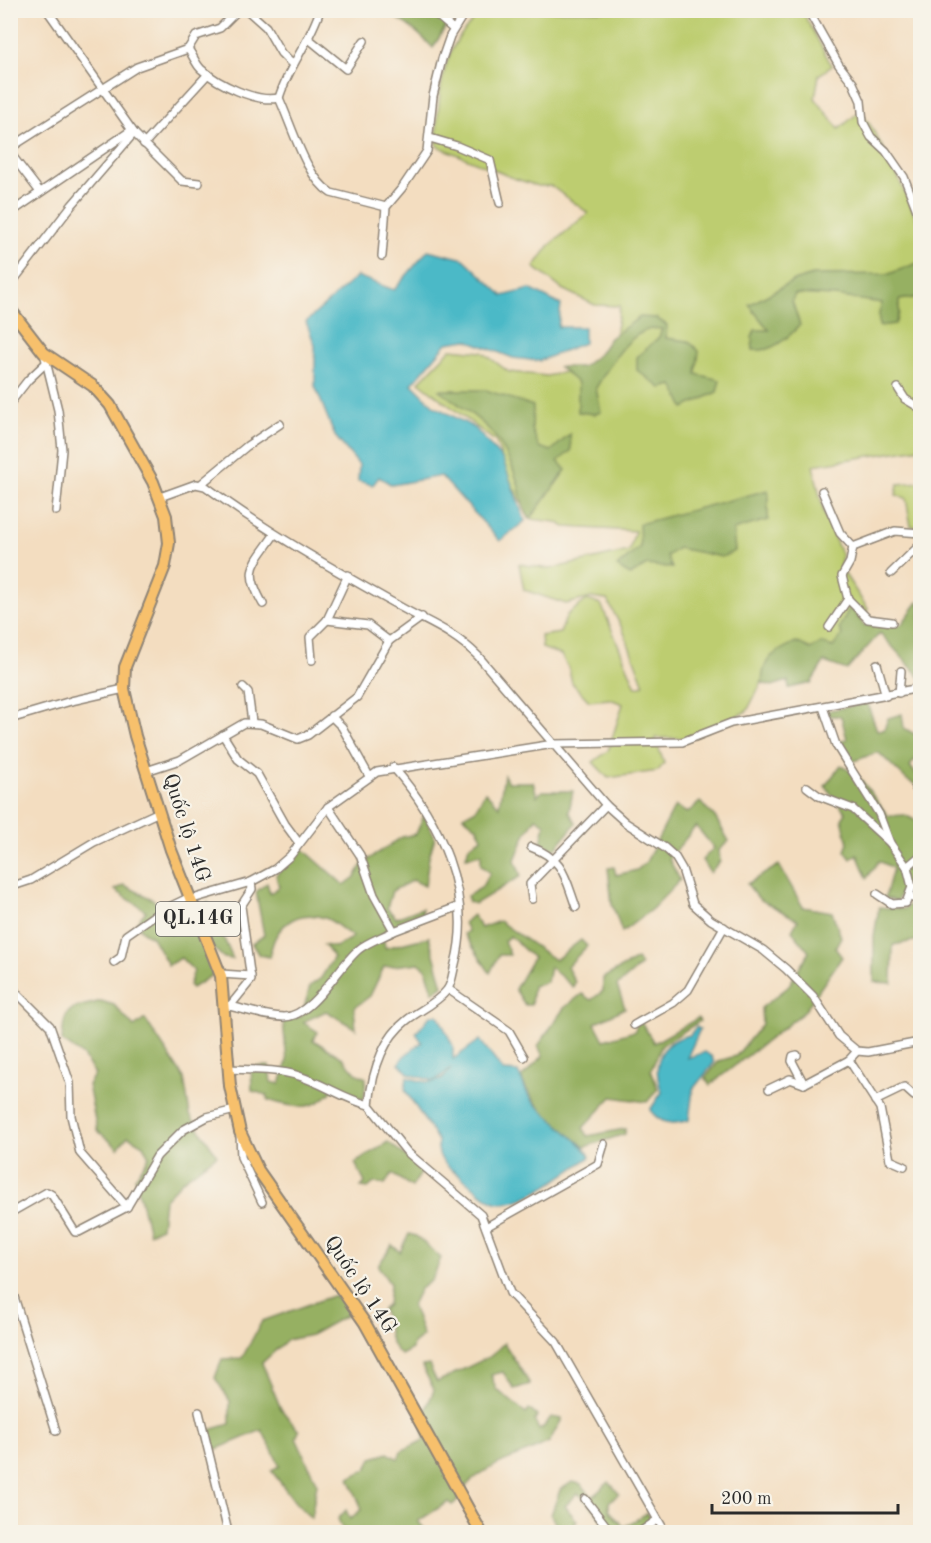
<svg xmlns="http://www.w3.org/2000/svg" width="931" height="1543" font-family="'Old Standard TT',serif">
  <rect width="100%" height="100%" fill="#f7f3e8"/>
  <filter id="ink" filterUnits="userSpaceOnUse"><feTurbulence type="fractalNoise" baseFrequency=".0167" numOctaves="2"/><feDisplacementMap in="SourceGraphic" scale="12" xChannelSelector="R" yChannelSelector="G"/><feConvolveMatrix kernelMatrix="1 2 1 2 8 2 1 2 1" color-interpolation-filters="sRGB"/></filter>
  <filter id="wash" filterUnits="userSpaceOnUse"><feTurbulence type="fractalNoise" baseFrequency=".008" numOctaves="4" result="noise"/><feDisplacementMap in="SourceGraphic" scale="24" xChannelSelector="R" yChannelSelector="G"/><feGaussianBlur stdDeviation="1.35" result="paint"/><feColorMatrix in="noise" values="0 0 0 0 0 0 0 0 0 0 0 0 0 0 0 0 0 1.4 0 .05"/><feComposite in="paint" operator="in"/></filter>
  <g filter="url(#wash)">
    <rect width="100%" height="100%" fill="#f3ddc0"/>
    <g fill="#bdcd6f" stroke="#747c4d" stroke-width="1.5">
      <path d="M482 11H802L832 66 819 75 815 98 839 129 859 112 869 123 894 168 920 227V448L813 465 824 514 842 556 840 567 868 609 845 650 773 661 747 711 692 738H655L664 763 658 771 608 778 593 762 608 751 623 704 610 699 589 701 572 683 569 669 561 655 542 648 541 636 560 633 567 615 587 600 601 604 636 687 644 685 623 630 607 600 591 598 566 604 524 590 519 564 550 569 629 551 635 531 565 527 556 522 530 519 536 511 522 504 510 481 496 442 419 382 451 349 482 352 509 372 547 376 587 367 613 347 620 306 595 305 562 289 534 267 549 246 588 213 551 186H538L513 178 437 146C436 117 440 69 455 44 461 32 473 21 482 11Z"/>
      <path d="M920 482V527L911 526 906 498 896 495 898 484Z"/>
    </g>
    <g fill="#96b062" stroke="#606e46" stroke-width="1.5">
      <path d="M379 11H455L433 48C418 32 400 17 379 11Z"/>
      <path d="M920 262V297L899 300V313L895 324 879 326V313L882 303 835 296 795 294 792 301 800 325C788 338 771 353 753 350L752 338 755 330H769L749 305 793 281 813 275 889 274Z"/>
      <path d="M640 317 656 318 667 325 666 338 688 341 699 351 696 374 720 380 717 392 684 408 673 385 661 388 637 370V357L659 337 662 329C632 324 610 365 596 388L601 412 595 414 578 412V383L559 367H582L599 354 610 338Z"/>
      <path d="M439 390H486L533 406 532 429 539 447 551 451 570 434 571 451 558 461 566 470 530 519C520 506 522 494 517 480 500 429 479 420 439 390Z"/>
      <path d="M768 490V520L733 530 735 551 722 557 678 548 667 556 672 568 647 565 630 575 617 567 640 547 639 524Z"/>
      <path d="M918 602 920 604V677L880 633 847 670 824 662 811 683 789 688 788 681 772 686 762 683C763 656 774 653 796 642L811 649 821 643 833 647 842 635 839 628 850 607 864 625H901Z"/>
      <path d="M867 703 877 730H884L888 718 902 714 904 728 916 735 920 734V754L910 766 915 773 920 772V787L907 780 878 752 849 763 839 742 847 739 841 716H823L821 712Z"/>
      <path d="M841 765 860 778 888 816 905 815 920 823V845L902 868 920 876V890L904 886 897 901 885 898 893 868 879 861 867 878 857 854 851 859 845 851 848 843 842 819 846 813 825 786Z"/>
      <path d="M504 775 508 782H533L537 796 542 791H573L569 812 576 823 555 849 541 843 545 824 536 818 526 833 515 860 521 876 475 904 469 902 467 896 481 888 490 873 481 865V854L466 857 469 846 482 838 477 827 463 816 476 809 485 792 499 806Z"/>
      <path d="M700 802 715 817 729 841 719 850 720 861 710 873 702 860 714 848 696 826 669 859 680 880 652 909 622 932 612 904 608 868 614 867 616 875 637 870 646 862 675 806 687 813Z"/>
      <path d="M424 815 435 837 429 857 425 886 413 880 392 891 387 908 396 918 422 908 423 918 383 935 385 948 429 937 443 986 433 992 426 969 419 963 384 967 370 996 354 1008 356 1029 326 1011 303 1022 318 1032 313 1040 343 1058 356 1073 366 1078 364 1100 335 1087C316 1112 296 1109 268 1100L267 1095 252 1091 251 1067 269 1066 271 1082 280 1084 287 1062 283 1021 302 1016 310 986 321 978 334 957 324 945 336 947 353 937C344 931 334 921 325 918 295 908 273 928 270 957L259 955 252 944 264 935 256 892 267 883 270 893 279 887 276 875 302 848 344 885 355 877 363 863 402 837 416 834Z"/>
      <path d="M779 865 803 907 832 912 841 937 835 948 842 957 804 1012 710 1085 705 1078 719 1061 736 1056 762 1024 761 1008 788 987 809 952 792 931 798 920 759 899 747 884Z"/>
      <path d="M124 885 154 900 171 934 202 916 199 909 208 902 233 959 224 958 199 935 214 974 192 988 189 985 194 971 181 958 168 965 152 937 144 933 136 923 146 911 115 890Z"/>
      <path d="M913 902 920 906V940L893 945 892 983 874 982V936L879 907 904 909Z"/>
      <path d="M473 915 481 928 499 921 555 960 581 940 587 946 567 967 575 982 573 987 550 967 547 982 533 986 531 1005H525L515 989 533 958 510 936 504 941 510 955H499L490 973 464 934 468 931 464 923Z"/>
      <path d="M637 959 641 965 617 986 625 1008 595 1023 604 1040 635 1031 638 1017 654 1043 698 1018 700 1021 662 1045 651 1070 658 1089 647 1102 612 1097 583 1128 588 1136 625 1129V1134L585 1147C559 1128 534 1108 521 1078L543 1056 538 1046 564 1008 582 994 591 1000 603 991V978Z"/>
      <path d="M101 1001 114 1005 134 1027 145 1019 184 1078 190 1115 217 1155 183 1180 164 1200 161 1228 149 1233 135 1178 149 1157 143 1145 128 1136 118 1148 97 1130 88 1085 95 1074 83 1056 62 1041C64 1005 68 1010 101 1001Z"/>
      <path d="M388 1142 423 1170 412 1187 392 1174 385 1184 374 1183 368 1188 361 1187 365 1183 355 1163Z"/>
      <path d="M409 1234 416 1236 441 1258 432 1280 420 1289 412 1305 423 1336 413 1344 412 1349 401 1355C383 1338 393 1328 382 1310L388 1305 390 1284 378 1266 392 1245 400 1252Z"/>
      <path d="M338 1294 349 1314 311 1335 287 1340 262 1363 281 1409 299 1431 296 1438 317 1484 311 1518 295 1502 271 1470 280 1466 262 1430 212 1451 206 1431 230 1424V1401L215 1378 222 1359 242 1358 262 1321Z"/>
      <path d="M504 1343 530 1384 514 1389 503 1372 491 1375 496 1389 526 1413 529 1409 537 1416 535 1421 539 1430 543 1428 551 1417 562 1419 549 1442C523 1456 491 1462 469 1483 462 1490 461 1499 452 1505L448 1502 418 1521 427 1532H344L338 1519 346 1510 350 1519 362 1509 349 1478 367 1469 372 1458 388 1453 398 1459 401 1451 424 1440 423 1416 434 1390 422 1366 429 1365 437 1382 491 1356Z"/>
      <path d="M572 1482 581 1484 592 1497 609 1482 619 1494 609 1502V1510L624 1527 647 1513 657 1531 609 1532 595 1510 578 1493 565 1506 577 1521 569 1532H551L557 1527 551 1515 560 1490Z"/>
    </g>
    <g fill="#4cb9c7" stroke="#3c7279" stroke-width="1.5">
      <path d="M428 250 464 259 503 296 530 289 561 305 558 327H584V343L539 361 513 358 467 340 447 343 412 384 434 406 475 428 503 460 525 521 500 541 441 476 392 485 379 477 373 485 358 481 359 465 335 436 315 386V345L306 322 357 276 394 290Z"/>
      <path d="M431 1015H438L453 1046V1059L480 1040 503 1071 518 1072C522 1080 525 1090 530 1098 541 1113 587 1145 590 1157 570 1170 520 1210 495 1202 484 1198 471 1184 461 1177 447 1166 436 1160 438 1141L405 1090 407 1077C426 1083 438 1087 451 1069L434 1081 409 1074 399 1063 404 1056 422 1042 416 1033Z"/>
      <path d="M696 1027 700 1029 687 1058 705 1052 712 1057 714 1063 693 1089 689 1120C673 1125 661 1125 650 1110L662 1092C651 1064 660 1041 690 1035Z"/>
    </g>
  </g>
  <g filter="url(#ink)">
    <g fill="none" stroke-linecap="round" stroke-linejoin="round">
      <g stroke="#8f8476" stroke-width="10">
        <g id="minor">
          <path d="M47 10 134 133 182 181 199 183"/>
          <path d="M247 10 266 27 281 53 293 65"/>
          <path d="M431 10 453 29"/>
          <path d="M808 10 839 65 853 83 861 101 863 122 871 137 886 151 904 177 920 218"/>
          <path d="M309 39 346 69 364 41"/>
          <path d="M188 49C193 55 195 63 201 69 218 84 256 103 279 98 292 126 306 178 331 193L386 207"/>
          <path d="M279 98C288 67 310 42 320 10"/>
          <path d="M430 138 457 146 490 160 500 203"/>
          <path d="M144 144 208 74"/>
          <path d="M10 148 137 67 188 49 196 36 220 28 238 10"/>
          <path d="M10 153 40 192"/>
          <path d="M10 213 132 130"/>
          <path d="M382 256 386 207 402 188 427 151 433 96 442 59 450 36 466 10"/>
          <path d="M10 285 72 205 134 133"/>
          <path d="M44 353 58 410 62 450 56 511"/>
          <path d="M898 388 905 399 920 408"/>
          <path d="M10 403 28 380 46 363"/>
          <path d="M201 484 247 446 280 424"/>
          <path d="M822 491 840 533 853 547 895 531 920 533"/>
          <path d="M160 497 196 484 205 486C266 531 331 568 397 605 428 623 452 630 478 656L606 805 626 823 665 848 675 857 682 869 693 904 711 920 763 950 786 969 813 996 839 1036 857 1051 868 1052 920 1042"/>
          <path d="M891 573 920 545"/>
          <path d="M848 599 868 619 892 622"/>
          <path d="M263 604C243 569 253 566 274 535"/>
          <path d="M327 620 368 625 389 641"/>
          <path d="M829 627 848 599 842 576 850 562 853 547"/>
          <path d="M312 660 310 637 327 620 348 575"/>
          <path d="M877 664 886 696"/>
          <path d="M243 687 248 692 252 722"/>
          <path d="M899 693 901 671"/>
          <path d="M823 707 836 745 879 814 890 843 907 867 912 887 906 903 892 904 877 894"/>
          <path d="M331 716 342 727 369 776"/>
          <path d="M10 719 71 701 124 689"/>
          <path d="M223 735 238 759 257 774 285 824 299 843"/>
          <path d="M393 767C439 819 474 893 455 964 453 971 452 984 447 990 437 1003 420 1010 407 1020 381 1040 372 1074 369 1105L407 1152 481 1215 510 1293 556 1342 665 1532"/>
          <path d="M146 771 180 760 244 723 261 724 298 739 308 735 357 697 389 641 422 617"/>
          <path d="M807 787 819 796 853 809 890 843"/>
          <path d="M915 788 920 790"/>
          <path d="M531 847C564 859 565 877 576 907"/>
          <path d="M907 867 920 856"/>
          <path d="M10 887 31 880 94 842 159 812"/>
          <path d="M911 897 920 902"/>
          <path d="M532 899 530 884 606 805"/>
          <path d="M189 900 251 882 275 869 290 856 328 807 377 772 554 744 682 742 731 723 920 688"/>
          <path d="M394 931 457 907"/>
          <path d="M114 962 121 957 126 935 159 912 188 898"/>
          <path d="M221 974 251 976"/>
          <path d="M10 986 50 1026 70 1083 71 1116 80 1153 127 1207"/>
          <path d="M448 989 509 1031 524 1057"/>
          <path d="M225 1005C244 1009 266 1017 284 1017 312 1017 338 967 358 950 367 942 383 937 394 931L374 895 360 855 328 807"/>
          <path d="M230 1006 251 980 241 906 252 889 251 882"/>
          <path d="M634 1025 673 1003 688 990 724 927"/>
          <path d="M797 1055 793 1056 792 1061 804 1084"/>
          <path d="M849 1060 880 1108 890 1160 904 1166"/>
          <path d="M228 1069C252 1070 277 1069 299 1076 324 1084 344 1099 369 1105"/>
          <path d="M769 1089 790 1079 804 1084 849 1060 857 1051"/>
          <path d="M875 1101 904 1087 914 1096"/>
          <path d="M240 1134 241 1157 262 1202"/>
          <path d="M10 1213 47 1192 52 1195 75 1232H79L127 1207 157 1156 183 1130 207 1117 235 1110"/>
          <path d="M486 1227 598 1164 604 1144"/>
          <path d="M10 1284 56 1431"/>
          <path d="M199 1412 228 1532"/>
          <path d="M585 1499 611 1532"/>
          <path d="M640 1532 657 1520"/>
        </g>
      </g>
      <g stroke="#8f8476" stroke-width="14">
        <path id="primary" d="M10 309 44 353 93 386 110 405 153 482 166 516 169 543 165 566 125 667 124 689 135 736 171 850 221 976 230 1086 240 1132 258 1170 365 1323 481 1532"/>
      </g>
      <use href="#minor" stroke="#fff" stroke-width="7"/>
      <use href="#primary" stroke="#f7c06c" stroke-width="10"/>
    </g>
  </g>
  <g text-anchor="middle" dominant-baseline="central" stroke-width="4.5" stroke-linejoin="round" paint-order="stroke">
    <rect fill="#f7f3e8" stroke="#686764" stroke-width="1.5" x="156" y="902" width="84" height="34" rx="4.5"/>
    <g font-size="20" font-weight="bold" fill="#2b2b2b">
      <text x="198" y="919">QL.14G</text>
    </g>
    <g font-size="21" fill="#2b2b2b" stroke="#f7f3e8">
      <text transform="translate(186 828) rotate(72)">Quốc lộ 14G</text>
      <text transform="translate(360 1285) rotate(56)">Quốc lộ 14G</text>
    </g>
  </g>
  <rect width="931" height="1543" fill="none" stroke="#f7f3e8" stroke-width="36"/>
  <path d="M712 1504v9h186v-9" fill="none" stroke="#2b2b2b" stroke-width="3"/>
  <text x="721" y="1504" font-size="18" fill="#2b2b2b" stroke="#f7f3e8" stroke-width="4.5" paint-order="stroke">200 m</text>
</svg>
